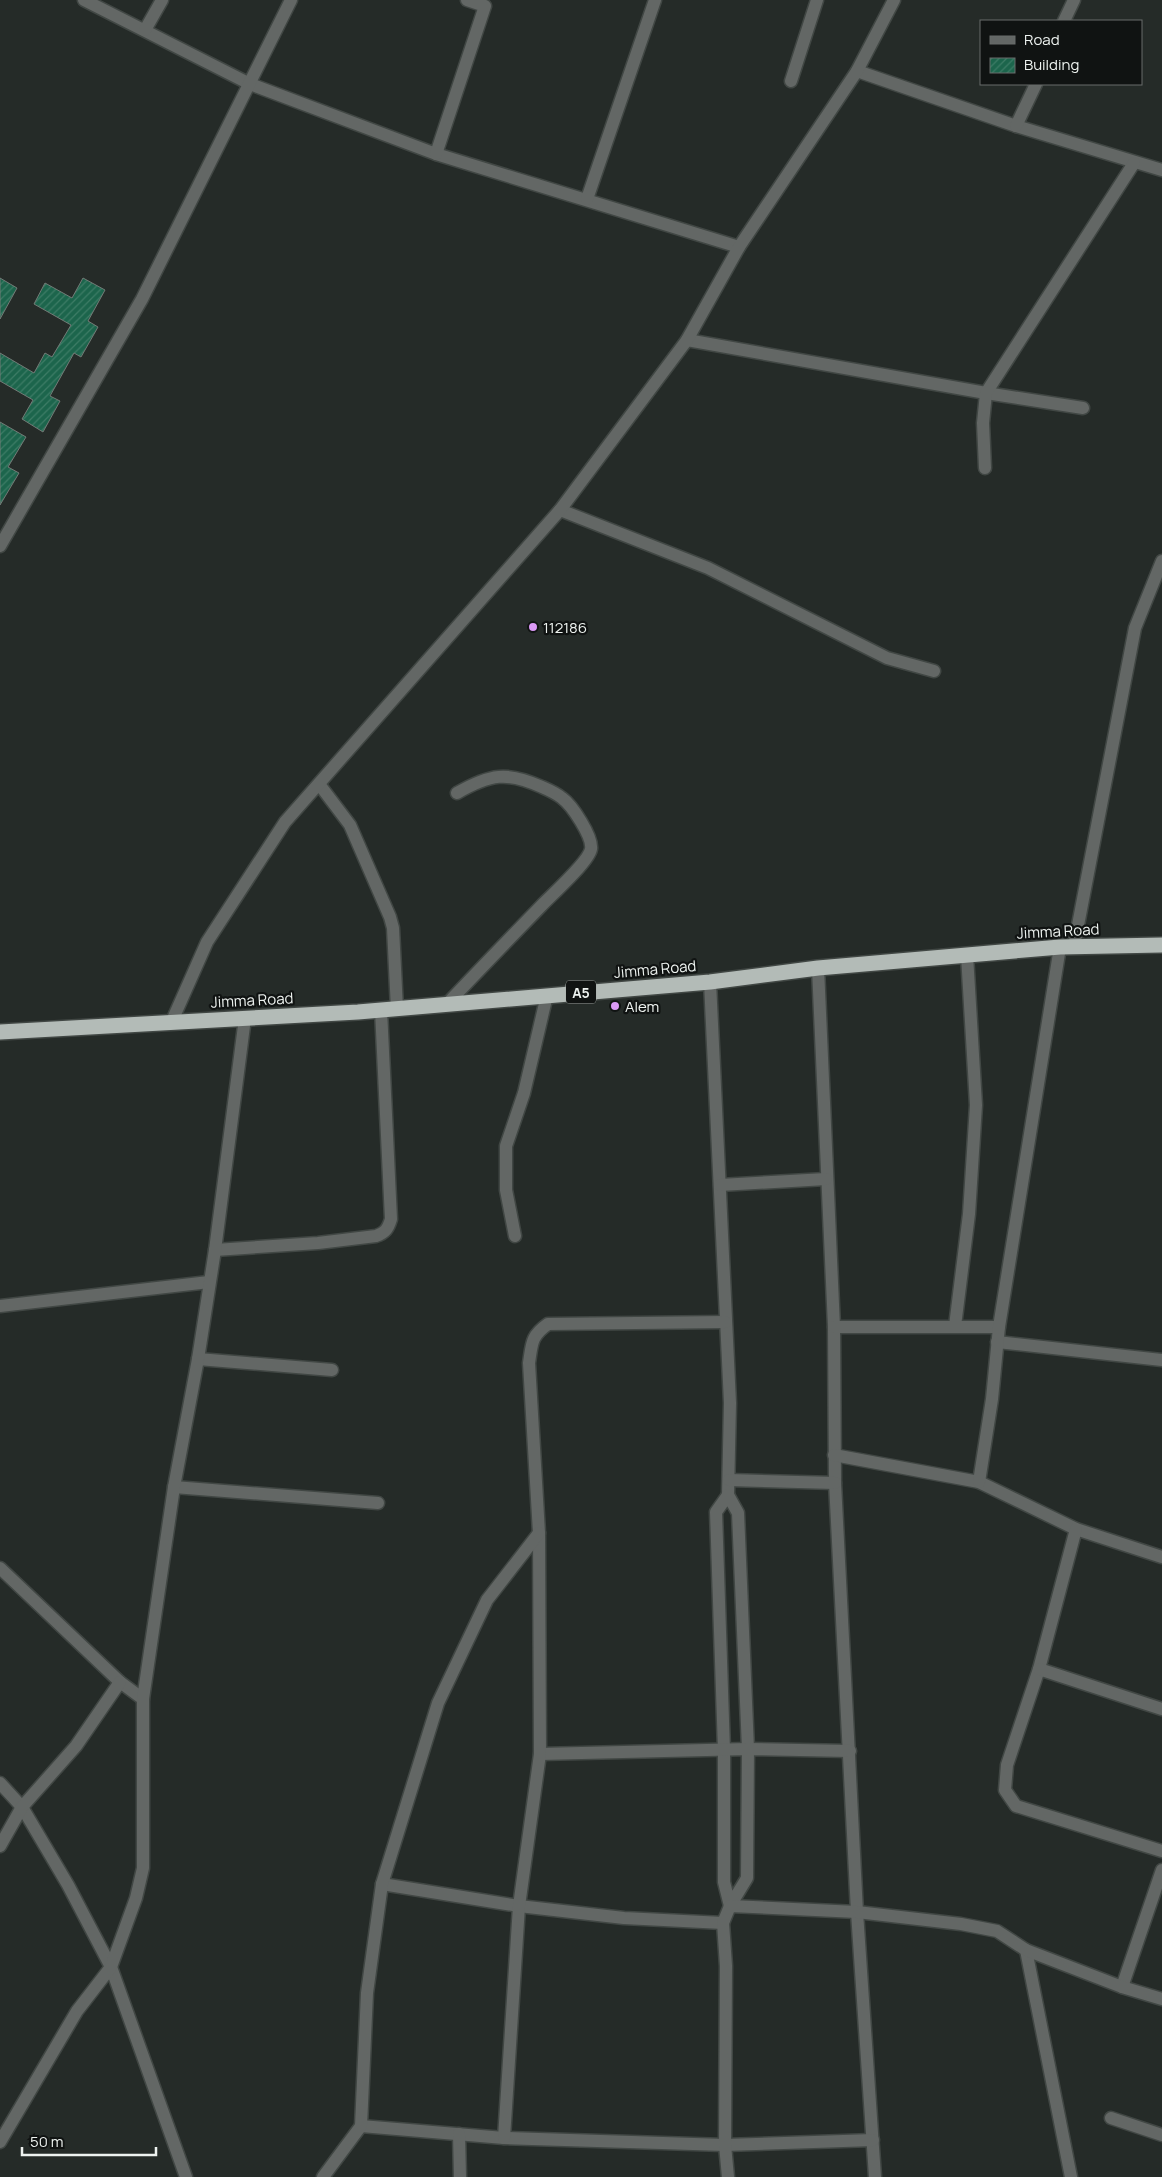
<svg xmlns="http://www.w3.org/2000/svg" width="1162" height="2177" font-family="Manrope,sans-serif">
  <defs>
    <pattern id="building-hatch" width="6" height="6" patternUnits="userSpaceOnUse" patternTransform="scale(1.25)"><rect width="6" height="6" fill="#1c654c"/><path d="M-1 1l2-2M0 6l6-6M5 7l2-2" fill="none" stroke="#3d7c66"/></pattern>
  </defs>
  <rect width="100%" height="100%" fill="#252b28"/>
  <g fill="url(#building-hatch)" stroke="#727a76">
    <path d="M0 278 17 288 0 319Z"/>
    <path d="M83 278 105 290 88 321 98 327 81 357 74 353 50 396 60 401 43 432 22 419 33 400 0 381V353L34 373 45 353 52 357 71 325 34 304 45 283 72 298Z"/>
    <path d="M0 422 26 437 8 467 19 473 0 505Z"/>
  </g>
  <g fill="none" stroke-linecap="round" stroke-linejoin="round">
    <g stroke="#414744" stroke-width="15">
      <g id="minor">
        <path d="M84 0 250 84 436 154 739 247"/>
        <path d="M1064 21 1074 0"/>
        <path d="M145 30 162 0"/>
        <path d="M857 71 1016 126 1162 170"/>
        <path d="M791 81 817 0"/>
        <path d="M1016 126 1036 84"/>
        <path d="M436 154 485 6 467 0"/>
        <path d="M587 199 655 0"/>
        <path d="M687 340 986 393 1083 408"/>
        <path d="M985 468 983 423 986 393 1134 163"/>
        <path d="M560 510 708 568 887 658 934 671"/>
        <path d="M0 546 142 299 291 0"/>
        <path d="M319 784 350 825 390 917 393 928 397 1009"/>
        <path d="M1074 946 1135 628 1162 561"/>
        <path d="M818 968 834 1327 835 1483 857 1912 875 2177"/>
        <path d="M710 982 730 1403 728 1495"/>
        <path d="M447 1004C479 970 512 936 544 903 554 893 589 861 591 849 593 837 572 805 562 798 556 793 549 790 542 787 507 771 490 774 457 793"/>
        <path d="M172 1021 207 942 285 822 560 510 687 340 739 247 857 71 894 0"/>
        <path d="M720 1185 826 1179"/>
        <path d="M515 1236 506 1190V1146L524 1093 547 995"/>
        <path d="M215 1250 318 1243 376 1236C385 1233 388 1229 391 1219L381 1010"/>
        <path d="M0 1306 209 1282"/>
        <path d="M955 1326 969 1214 976 1105 967 955"/>
        <path d="M834 1327H999"/>
        <path d="M997 1342 1162 1360"/>
        <path d="M198 1359 332 1370"/>
        <path d="M834 1455 979 1482 1076 1529 1162 1557"/>
        <path d="M729 1480 835 1483"/>
        <path d="M979 1482 992 1399 999 1327 1060 947"/>
        <path d="M174 1487 378 1503"/>
        <path d="M728 1495 738 1513 748 1749 747 1878 730 1906 724 1882V1750L716 1512Z"/>
        <path d="M1076 1529 1039 1669 1007 1765 1005 1790 1016 1806 1162 1851"/>
        <path d="M0 1568 120 1682 143 1699"/>
        <path d="M1039 1669 1162 1709"/>
        <path d="M540 1754 748 1749 850 1751"/>
        <path d="M0 1783 22 1807 68 1885 111 1967 186 2177"/>
        <path d="M0 1846 22 1807 76 1746 120 1682"/>
        <path d="M382 1884 519 1906 624 1918 723 1923"/>
        <path d="M1026 1950 1071 2177"/>
        <path d="M1122 1987 1162 1870"/>
        <path d="M1111 2118 1162 2135"/>
        <path d="M361 2126 504 2138 725 2145 873 2140"/>
        <path d="M459 2134 460 2177"/>
        <path d="M504 2138 519 1906 540 1754 539 1533 529 1363C532 1343 531 1336 548 1324L725 1322"/>
        <path d="M0 2142 77 2011 111 1967 136 1898 143 1868V1699L174 1487 198 1359 215 1250 245 1018"/>
        <path d="M323 2177 361 2126 367 1993 382 1884 438 1703 487 1600 539 1533"/>
        <path d="M728 2177 725 2145 726 1966 723 1923 730 1906 857 1912 961 1924 997 1931 1026 1950 1122 1987 1162 1999"/>
      </g>
    </g>
    <g stroke="#414744" stroke-width="18">
      <path id="highway" d="M0 1032 358 1012 710 982 818 968 1060 947 1162 945"/>
    </g>
    <use href="#minor" stroke="#636765" stroke-width="12"/>
    <use href="#highway" stroke="#b3bbb7" stroke-width="15"/>
  </g>
  <g fill="#db99f6" stroke="#101312" stroke-width="2">
    <circle cx="533" cy="627" r="5"/>
    <circle cx="615" cy="1006" r="5"/>
  </g>
  <g text-anchor="middle" dominant-baseline="central" stroke-width="4.5" stroke-linejoin="round" paint-order="stroke">
    <rect fill="#101312" stroke="#abb0ad" stroke-width="1" x="566" y="980.5" width="30" height="23" rx="4"/>
    <g font-size="14" font-weight="bold" fill="#eef3f0">
      <text x="581" y="992">A5</text>
    </g>
    <g font-size="15" fill="#eef3f0" stroke="#101312" text-anchor="start">
      <text x="543" y="627">112186</text>
      <text x="625" y="1006">Alem</text>
    </g>
    <g font-size="15" fill="#eef3f0" stroke="#101312">
      <text transform="translate(1058 931) rotate(-3)">Jimma Road</text>
      <text transform="translate(655 969) rotate(-5)">Jimma Road</text>
      <text transform="translate(252 1000) rotate(-3)">Jimma Road</text>
    </g>
  </g>
  <rect x="980" y="20" width="162" height="65" fill="#101312" stroke="#696d6b"/>
  <rect x="990" y="36" width="25" height="8" fill="#636765" stroke="#696d6b"/>
  <text x="1024" y="45" font-size="15" fill="#eef3f0">Road</text>
  <rect x="990" y="58" width="25" height="15" fill="url(#building-hatch)" stroke="#696d6b"/>
  <text x="1024" y="70" font-size="15" fill="#eef3f0">Building</text>
  <path d="M22 2147v8h134v-8" fill="none" stroke="#eef3f0" stroke-width="2.5"/>
  <text x="30" y="2147" font-size="15" fill="#eef3f0" stroke="#101312" stroke-width="4" paint-order="stroke">50 m</text>
</svg>
